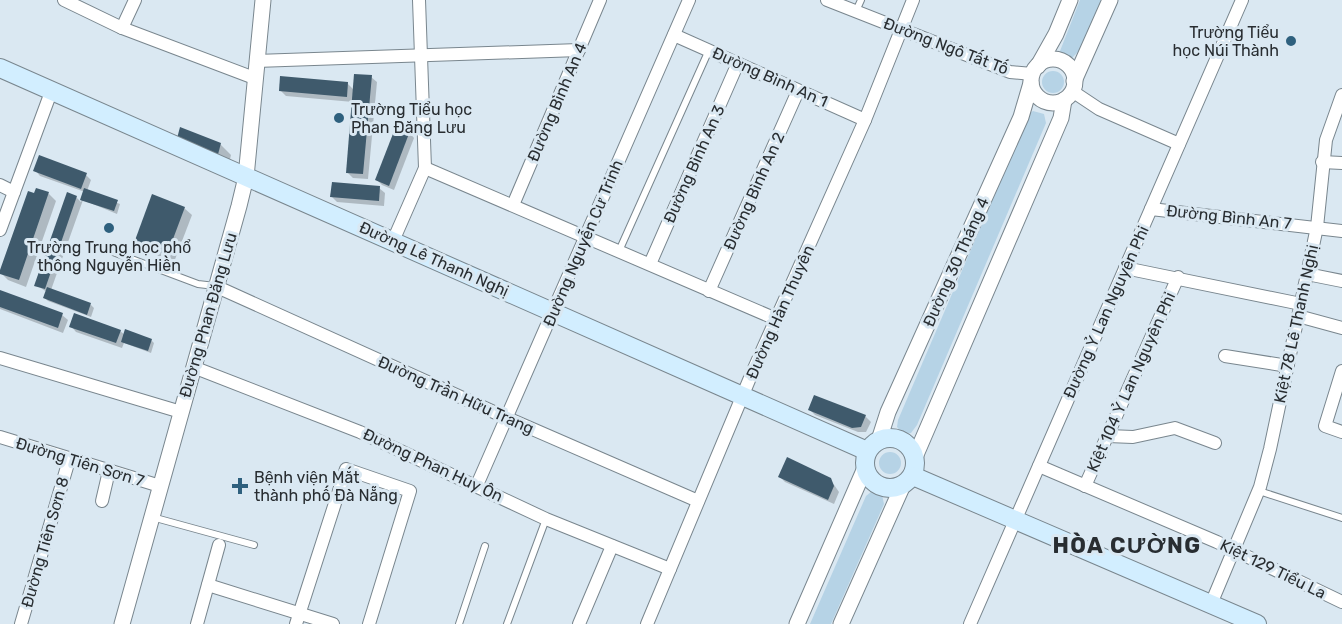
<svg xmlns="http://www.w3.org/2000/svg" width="1342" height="624" font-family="Rubik,sans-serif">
  <rect width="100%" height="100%" fill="#dae8f2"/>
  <g fill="#b6d3e6">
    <path d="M1080 0H1101L1081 49 1071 59 1062 56 1060 51Z"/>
    <circle cx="1053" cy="82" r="11"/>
    <path d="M1033 111 1044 114 1046 123 917 425 911 433 903 434 897 427 898 420 1029 114Z"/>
    <circle cx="890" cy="463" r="11"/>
    <path d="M871 492 882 495 884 504 831 624H810L866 496Z"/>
  </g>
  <g fill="#0003">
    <path d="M371 77 377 82 368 179 353 178 347 172 353 102 286 96 280 90 347 83 354 90Z"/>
    <path d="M181 129 221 145 231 155 227 172Z"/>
    <path d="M409 132 414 138 394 190 382 185 377 180Z"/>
    <path d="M35 170 86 175 91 180 87 191 120 204 117 214 83 200 51 290 91 305 94 308 91 317 48 301 45 298 47 292 36 285 76 197 81 202 85 192 40 176Z"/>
    <path d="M379 188 385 193 384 206 337 202 332 197Z"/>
    <path d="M37 189 49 194 56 201 26 287 8 280 1 273Z"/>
    <path d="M184 208 192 215 174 262 143 250 136 243Z"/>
    <path d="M0 292 62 315 68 320 63 333 0 309Z"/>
    <path d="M71 326 120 331 125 335 151 340 154 343 151 353 124 343 122 348 76 332Z"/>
    <path d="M810 410 865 416 871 422 866 432H858L815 415Z"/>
    <path d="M780 477 830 479 839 492 834 504 785 482Z"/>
  </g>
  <g fill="#3f5a6c">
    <path d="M354 74 372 75 363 174 346 173Z"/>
    <path d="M280 76 348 82 347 97 279 91Z"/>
    <path d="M396 126 410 131 389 186 375 180Z"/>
    <path d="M180 127 221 143 216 162 175 146Z"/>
    <path d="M39 155 87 173 81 189 33 171Z"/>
    <path d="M332 182 380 186 379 201 330 197Z"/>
    <path d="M36 188 49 192 19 280 0 274V270L28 191 34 193Z"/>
    <path d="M84 188 118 200 114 211 80 200Z"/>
    <path d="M67 192 77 196 45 289 34 286Z"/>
    <path d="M152 194 185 207 167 255 134 243Z"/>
    <path d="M47 287 91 303 87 315 43 298Z"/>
    <path d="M0 290 63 313 58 328 0 307Z"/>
    <path d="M74 313 121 330 116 343 69 327Z"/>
    <path d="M125 329 152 339 148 351 121 342Z"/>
    <path d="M814 395 866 415 861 427 852 428 808 410Z"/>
    <path d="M787 457 831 478 834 486 828 500 778 477Z"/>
  </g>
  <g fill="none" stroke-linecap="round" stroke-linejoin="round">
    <g stroke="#79868e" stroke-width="8">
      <g id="service">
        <path d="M856 11 861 0"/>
        <path d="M105 249 198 284 215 286"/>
        <path d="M619 251 709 50"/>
        <path d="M1259 491 1342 518"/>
        <path d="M152 517 254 545"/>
        <path d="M459 624 485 546"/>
        <path d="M507 624 546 519"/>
      </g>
    </g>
    <g stroke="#79868e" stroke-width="14">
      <g id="minor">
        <path d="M64 0 122 28 254 78"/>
        <path d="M827 0 1010 72 1032 74"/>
        <path d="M122 28 135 0"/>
        <path d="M674 35 865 120"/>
        <path d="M256 61 579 50"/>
        <path d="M1072 91 1099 109 1179 144"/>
        <path d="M1322 162 1342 163"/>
        <path d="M425 168 776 319"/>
        <path d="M0 185 14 192"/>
        <path d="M513 205 600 0"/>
        <path d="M1151 209 1342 231"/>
        <path d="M0 230 51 92"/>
        <path d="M393 241 425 168 419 0"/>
        <path d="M650 264 738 63"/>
        <path d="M1125 268 1301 304"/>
        <path d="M1307 274 1342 281"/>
        <path d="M215 286 507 418 698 501"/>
        <path d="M709 291 798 91"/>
        <path d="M1298 316 1342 328"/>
        <path d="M1225 356 1288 366"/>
        <path d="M0 358 181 412"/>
        <path d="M193 367 360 432 546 519 670 569"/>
        <path d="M1342 371 1325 426 1342 432"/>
        <path d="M1108 436 1133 437 1175 428 1215 443"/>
        <path d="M0 437 160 486"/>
        <path d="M1039 466 1217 542 1342 602"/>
        <path d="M477 485 689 0"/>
        <path d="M1085 486 1178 277"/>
        <path d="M102 501 109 471"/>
        <path d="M208 585 333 624"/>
        <path d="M1211 604 1260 487 1270 449 1317 227 1326 140 1342 95"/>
        <path d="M21 624 69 460"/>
        <path d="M197 624 219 545"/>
        <path d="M296 624 346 469 410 491 369 624"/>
        <path d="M579 624 612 546"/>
        <path d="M647 624 752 373 865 120 913 0"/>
        <path d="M970 624 1242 0"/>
      </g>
    </g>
    <g stroke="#79868e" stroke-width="17">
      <g id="tertiary">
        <circle cx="1053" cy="81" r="22"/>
        <path d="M1038 66 1056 34 1070 0"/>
        <path d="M1074 81 1110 0"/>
        <path d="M879 440 888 412 1021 117 1031 83"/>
        <path d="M915 457 1061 118 1064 100"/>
        <path d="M122 624 239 206 246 177 263 0"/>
        <path d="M797 624 865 468"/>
        <path d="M841 624 903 485"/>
      </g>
    </g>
    <g stroke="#79868e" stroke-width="20">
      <g id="secondary">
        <path d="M0 68 867 451"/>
        <circle cx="890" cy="463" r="25"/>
        <path d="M913 476 1257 624"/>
      </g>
    </g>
    <use href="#service" stroke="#fff" stroke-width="6"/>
    <use href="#minor" stroke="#fff" stroke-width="12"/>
    <use href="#tertiary" stroke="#fff" stroke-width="15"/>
    <use href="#secondary" stroke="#d2eeff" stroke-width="18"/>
  </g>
  <g fill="#2e607e" stroke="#dae8f2" stroke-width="2">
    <circle cx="1291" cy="41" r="6"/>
    <circle cx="339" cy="118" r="6"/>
    <circle cx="109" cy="228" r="6"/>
    <path d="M237 477h6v6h6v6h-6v6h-6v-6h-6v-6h6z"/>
  </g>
  <g text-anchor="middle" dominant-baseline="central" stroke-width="6" stroke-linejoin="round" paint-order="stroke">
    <g font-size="16" fill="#282d31" stroke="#dae8f2" text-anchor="start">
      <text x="1279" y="32" text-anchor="end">Trường Tiểu<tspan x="1279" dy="18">học Núi Thành</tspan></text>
      <text x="351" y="109">Trường Tiểu học<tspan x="351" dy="18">Phan Đăng Lưu</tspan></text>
      <text x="109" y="247" text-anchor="middle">Trường Trung học phổ<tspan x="109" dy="18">thông Nguyễn Hiền</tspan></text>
      <text x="254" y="477">Bệnh viện Mắt<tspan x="254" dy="18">thành phố Đà Nẵng</tspan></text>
    </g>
    <g font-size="16" fill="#282d31" stroke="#dae8f2">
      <text transform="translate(946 46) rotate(21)">Đường Ngô Tất Tố</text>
      <text transform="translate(770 77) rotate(24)">Đường Bình An 1</text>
      <text transform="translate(557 102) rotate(-67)">Đường Bình An 4</text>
      <text transform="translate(694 164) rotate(-66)">Đường Bình An 3</text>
      <text transform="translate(754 191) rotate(-66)">Đường Bình An 2</text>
      <text transform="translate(1229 217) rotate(6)">Đường Bình An 7</text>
      <text transform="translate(583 243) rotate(-67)">Đường Nguyễn Cư Trinh</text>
      <text transform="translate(434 259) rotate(24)">Đường Lê Thanh Nghị</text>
      <text transform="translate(956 262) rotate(-66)">Đường 30 Tháng 4</text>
      <text transform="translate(780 312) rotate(-66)">Đường Hàn Thuyên</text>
      <text transform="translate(1106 312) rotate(-66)">Đường Ỷ Lan Nguyên Phi</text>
      <text transform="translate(208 315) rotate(-74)">Đường Phan Đăng Lưu</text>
      <text transform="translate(1296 324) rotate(-78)">Kiệt 78 Lê Thanh Nghị</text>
      <text transform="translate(1131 382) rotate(-66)">Kiệt 104 Ỷ Lan Nguyên Phi</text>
      <text transform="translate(456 395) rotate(24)">Đường Trần Hữu Trang</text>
      <text transform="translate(80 462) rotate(17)">Đường Tiên Sơn 7</text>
      <text transform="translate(433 465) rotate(25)">Đường Phan Huy Ôn</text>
      <text transform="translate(45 542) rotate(-74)">Đường Tiên Sơn 8</text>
      <text transform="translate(1273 569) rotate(26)">Kiệt 129 Tiểu La</text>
    </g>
    <g font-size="22" font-weight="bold" letter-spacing="1.5" fill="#282d31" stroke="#dae8f2">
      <text x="1127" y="545">HÒA CƯỜNG</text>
    </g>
  </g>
</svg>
